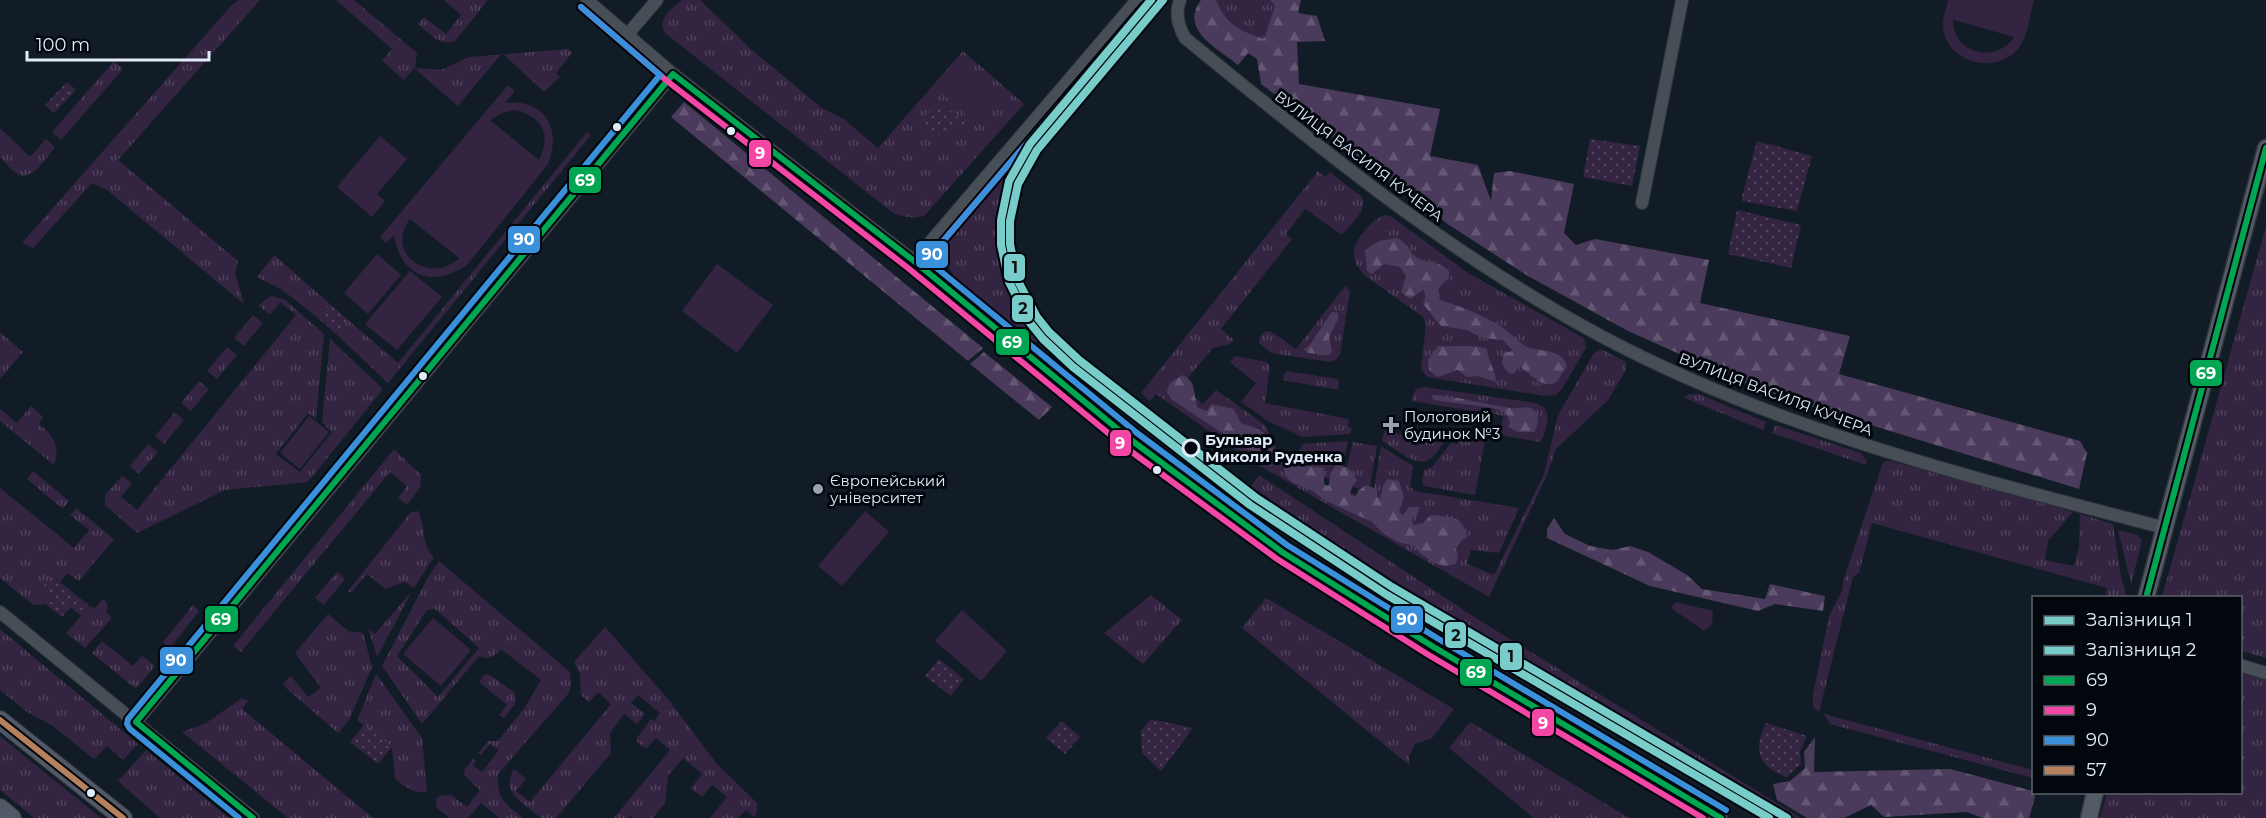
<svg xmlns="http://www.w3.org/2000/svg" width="2266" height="818" font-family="Montserrat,sans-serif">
  <defs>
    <pattern id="grass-tufts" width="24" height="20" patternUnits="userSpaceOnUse" patternTransform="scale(1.5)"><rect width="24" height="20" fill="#332441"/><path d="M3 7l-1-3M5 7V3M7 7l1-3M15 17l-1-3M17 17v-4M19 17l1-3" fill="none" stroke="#50445d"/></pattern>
    <pattern id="forest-firs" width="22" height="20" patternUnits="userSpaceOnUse" patternTransform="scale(1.5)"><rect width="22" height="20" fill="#4a3a5b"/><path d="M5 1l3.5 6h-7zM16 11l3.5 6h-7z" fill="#645773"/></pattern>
    <pattern id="park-dots" width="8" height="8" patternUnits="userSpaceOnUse" patternTransform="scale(1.5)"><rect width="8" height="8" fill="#332441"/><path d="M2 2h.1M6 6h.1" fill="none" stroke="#50445d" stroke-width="1.8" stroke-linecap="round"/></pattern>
  </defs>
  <rect width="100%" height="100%" fill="#121c26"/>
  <g fill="url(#grass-tufts)" fill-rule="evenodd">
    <path d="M239 0H260L118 160 238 261 235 273 244 304 107 190 92 183 33 248 22 243 231 6Z"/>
    <path d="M336 0H354L417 53 415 68 441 70 469 57 568 49 572 53 556 73 560 77 544 92 502 53 458 106 414 68 404 80 382 61 392 49Z"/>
    <path d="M444 0H488L455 41C439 46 430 34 418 24L424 17 446 34 461 15Z"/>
    <path d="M682 0H700L754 52 822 108 845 120 878 148 963 51 1024 104 924 216C912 219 904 217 893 213L665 33C657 18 671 9 682 0Z"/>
    <path d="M1216 0H1270L1275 6 1265 39C1240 30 1227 26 1216 0Z"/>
    <path d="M114 61 123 69 61 140 52 132Z"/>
    <path d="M0 128 30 157 46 139 55 147C48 156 32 182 18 174 11 170 5 162 0 157Z"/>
    <path d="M587 132 591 135 388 383 336 334 348 320 398 363Z"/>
    <path d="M1013 157 1016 159C993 209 988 261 1016 310 1022 320 1032 329 1039 338L1035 343 956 279 945 262 944 251 949 234Z"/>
    <path d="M1318 171 1325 177 1330 172 1362 197C1368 211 1350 225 1342 235L1305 209 1286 234 1292 239 1221 329 1234 340 1230 344 1213 348 1181 386 1203 404 1216 390 1265 425 1289 473 1372 500 1381 446 1413 466 1410 487 1415 491 1519 508 1499 553 1471 550 1467 564 1494 575 1544 474 1558 415 1594 353 1601 349 1626 362V370L1608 400 1556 449 1547 475 1489 597 1258 465 1156 394 1150 401 1141 393Z"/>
    <path d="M1385 215 1392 217 1468 273 1584 338 1586 348 1562 389 1555 395 1545 396 1427 377 1421 369 1426 324 1423 317 1364 275C1359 269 1354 262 1354 254 1353 241 1373 218 1385 215Z"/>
    <path d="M2266 226V658L2241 651 2240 598 2162 597Z"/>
    <path d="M274 255 330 304 318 318 281 289 257 277Z"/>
    <path d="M1346 285 1350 292 1340 354 1336 360 1330 362 1271 353 1259 343 1260 337 1265 331 1272 332 1296 349Z"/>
    <path d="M272 296 285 300 324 334 316 419 308 413 276 454 300 472 332 432 322 422 330 339 383 389 308 482 225 490 137 533 105 505V495L122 476 132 483 121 497 137 510 296 315 280 302 270 315 259 306 266 299Z"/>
    <path d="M253 315 263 323 244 346 234 338Z"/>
    <path d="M0 332 23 352 0 379Z"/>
    <path d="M227 347 237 355 217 379 207 371Z"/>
    <path d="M1235 356 1267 362 1270 367 1265 403 1349 419 1348 427 1352 428 1350 434 1303 437 1268 421 1241 402 1256 383 1230 362Z"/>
    <path d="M1287 371 1337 379 1339 382 1338 390 1283 380 1284 374Z"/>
    <path d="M199 381 209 389 191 411 181 403Z"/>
    <path d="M1424 387 1536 403C1539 405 1543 406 1545 409 1551 416 1545 436 1540 442L1500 435 1503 416 1412 401C1413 392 1415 388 1424 387Z"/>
    <path d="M1689 394H1698L1766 422 1763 430 1684 398Z"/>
    <path d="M31 406 43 417 39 424C53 435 61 447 54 465L0 421V409L17 423Z"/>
    <path d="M175 412 184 420 164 444 155 436Z"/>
    <path d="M1776 425 1861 453 1867 461 1866 465 1772 433Z"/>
    <path d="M1384 431 1444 442C1440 447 1435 456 1429 460 1418 468 1392 447 1382 441Z"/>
    <path d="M1459 437 1485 441 1475 495 1424 486 1422 482 1424 470 1432 467 1451 443 1458 444Z"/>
    <path d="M1348 441 1339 482 1294 469 1291 463 1303 444Z"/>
    <path d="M1353 442 1377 446 1369 492 1343 484Z"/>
    <path d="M148 444 158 452 139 474 130 466Z"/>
    <path d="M394 449 421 475 420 488 407 505 398 498 407 486 390 472 241 652 233 646Z"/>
    <path d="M1886 461H1891L2073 512 2048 541 2045 560 2074 566 2079 548 2080 514 2113 524 2121 577 2127 597H2106L2107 588 1872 523 1859 573 1853 577 1819 712 1813 707V695L1829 616 1842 591 1844 578 1882 465Z"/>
    <path d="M33 471 69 501 63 509 27 479Z"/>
    <path d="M1259 475 1479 620 1801 818 1789 817 1336 546 1251 486Z"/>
    <path d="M0 488 74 548 89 530 70 515 76 508 114 539 79 581 67 573 60 582 53 576V595L45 604 33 605 0 578Z"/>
    <path d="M418 511C426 525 421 546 434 557L414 588 405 582 385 589 367 574 351 593 348 591 411 512Z"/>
    <path d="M2118 530 2138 535 2142 541 2131 584Z"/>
    <path d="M439 561 570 672 571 687 568 694 498 774C496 799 506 804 523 818H499L481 803 468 818H450L437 808 436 799 439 796 451 795 467 807 480 790 464 775 465 769 473 759 476 761 473 766 482 772 499 750 490 744 481 755 478 753 488 741H498L525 707 541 680 501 649C493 657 489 660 479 656L422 724 382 666 428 577ZM435 609 479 648 438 697 397 656 427 610Z"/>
    <path d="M337 572 345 579 324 605 315 598Z"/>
    <path d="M412 591 377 657 368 628 375 634Z"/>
    <path d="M1151 595 1182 620 1143 664 1104 633Z"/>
    <path d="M1266 598 1454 709 1432 738 1415 744 1409 757V765L1242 628Z"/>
    <path d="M103 599 107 603 108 609 106 612 112 618 85 648 66 633 90 606 95 608Z"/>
    <path d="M193 605 199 611 170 648 163 642Z"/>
    <path d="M328 614 348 631 363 633 372 667 349 720 338 733 287 689 283 683 291 676 308 697 321 688 295 653Z"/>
    <path d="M605 627 668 699 717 764 757 803V813L754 817 746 810 738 818H710L727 797 712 785 702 797 691 788 702 774 683 758 668 776 665 803 653 818H633L630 816 628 818H614L670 750 656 738 646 749 637 742V738L651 719 654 721 660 713 638 695 631 703 645 714 637 724 624 714 610 733 611 753 556 818H541C524 804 500 793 514 769L526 779 516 791 530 802 611 704 598 692 589 702 581 695 580 674 574 662Z"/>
    <path d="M0 629 138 744 123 760 107 746 94 759 53 726 27 712 0 690Z"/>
    <path d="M102 641 133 666 142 656 155 666 136 689 92 653Z"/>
    <path d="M2241 671 2266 679V818H2100L2107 793 2240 792Z"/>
    <path d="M376 674 422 738 427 792C413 794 406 787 395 779L392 747 357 720Z"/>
    <path d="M485 674 490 675 515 693V704L504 718 499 715 507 705 479 682Z"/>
    <path d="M242 698 248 701 242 709 373 818H288L182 732 206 723Z"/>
    <path d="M1824 714 2033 770V778L1830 724Z"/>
    <path d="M1470 722 1629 818H1534L1449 748Z"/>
    <path d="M0 736 101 818H34L0 790Z"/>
    <path d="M146 750 229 818H160L118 781Z"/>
  </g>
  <g fill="url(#forest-firs)">
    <path d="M1201 0H1216C1227 26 1240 30 1264 39L1275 6 1270 0H1301L1298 13 1317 16 1325 41 1297 42 1299 84 1440 109 1430 156 1478 165 1491 201 1494 173 1510 171 1574 184 1564 233 1576 245 1595 239 1709 260 1700 303 1850 336 1839 374 2080 441 2087 453 2079 489 1809 406 1749 385 1628 331 1528 276 1449 225 1261 84 1257 59 1248 53 1238 65C1217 48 1179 30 1201 0Z"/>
    <path d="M684 102 983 348 968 361 671 117Z"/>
    <path d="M1396 238C1407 241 1409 254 1418 258 1430 265 1437 259 1449 271V277L1438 289 1440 300C1462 307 1484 315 1503 328 1511 333 1517 341 1525 346 1539 353 1564 347 1567 368 1562 371 1562 375 1558 380 1547 393 1528 373 1520 366L1513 374 1507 372 1502 363 1503 353 1513 351 1503 340 1482 338 1467 330 1441 326 1423 304 1426 295 1423 290 1410 299 1401 292 1406 276 1400 267 1384 264 1372 274 1367 271 1365 250 1379 241Z"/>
    <path d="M1332 312 1338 313V319L1329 338 1332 350 1330 355 1308 353 1304 349 1309 346Z"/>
    <path d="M1438 346C1450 347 1478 344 1487 349 1488 361 1496 371 1496 382L1478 376 1467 377 1458 370 1438 377 1429 370 1428 359Z"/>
    <path d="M984 352 1052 407 1039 420 970 364Z"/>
    <path d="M1182 375C1198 381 1192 395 1198 408L1207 411 1211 404 1234 409 1241 423C1247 425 1255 427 1261 431 1272 437 1278 455 1272 466L1264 464 1253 452 1239 445 1237 438 1222 433 1171 399 1167 392 1169 384Z"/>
    <path d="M1432 395C1459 396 1484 405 1511 408 1518 409 1529 405 1534 410 1540 415 1538 426 1534 432H1518L1508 427 1510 422 1506 413 1493 408 1433 400Z"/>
    <path d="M1297 464C1306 468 1315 465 1324 468V484L1327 486 1329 485 1330 474 1335 466C1347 465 1351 469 1357 480L1352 487 1350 494 1355 497 1359 490 1366 485 1377 489V497L1380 499 1383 486 1388 479 1399 481 1404 497 1399 512 1403 515 1409 507H1420L1417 515 1411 520 1414 525 1423 523 1431 515C1450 517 1463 515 1467 537L1460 542 1456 548 1458 557 1456 564 1446 566 1434 563 1420 553 1414 546 1398 542 1384 534 1372 522 1324 500 1313 491 1292 482 1285 476 1284 467Z"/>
    <path d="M1554 518 1565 534 1590 546 1613 550 1630 546 1648 552 1687 575 1702 589 1765 599 1770 584 1825 596 1823 611 1775 604 1758 611 1650 586 1547 538V529Z"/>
    <path d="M1815 737 1814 772 1950 769 2033 791 2035 797 2029 818H1982L1967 812 1884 817 1871 805 1844 818H1807L1777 800 1773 784 1790 781 1805 768 1804 752Z"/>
  </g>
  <g fill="url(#park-dots)">
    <path d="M67 82 76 90 54 113 45 105Z"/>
    <path d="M939 101 966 124 933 137 918 126Z"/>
    <path d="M1590 139 1640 146 1632 186 1583 177Z"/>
    <path d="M1757 141 1812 156 1797 211 1742 201V196Z"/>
    <path d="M1737 210 1801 225 1791 268 1728 254Z"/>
    <path d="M330 304 348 320 336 334 318 318Z"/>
    <path d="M52 576 90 606 82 616 70 607 62 617 45 604 53 595 43 587Z"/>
    <path d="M939 659 964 679 951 696 925 676Z"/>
    <path d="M1151 719 1193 728 1161 771 1142 753 1141 731Z"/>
    <path d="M1062 721 1080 737 1065 754 1046 738Z"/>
    <path d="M1766 723 1807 736 1800 751 1801 764 1787 777C1757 766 1753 750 1766 723Z"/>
    <path d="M364 725 392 747 378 764 350 742Z"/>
  </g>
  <g fill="#332441" fill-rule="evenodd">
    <path d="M1948 0H2034C2029 16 2028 41 2015 52 1990 76 1942 59 1943 23 1943 16 1947 7 1948 0ZM1953 21 1954 20 2014 37C1996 64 1954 54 1953 21Z"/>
    <path d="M961 66 992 92 970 118 939 91Z"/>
    <path d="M508 85 515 91 505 103C545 98 562 129 548 164L467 265C433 289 400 276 394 235L386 243 380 237ZM515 110C542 117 552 133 539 160L490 120 502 113ZM410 219 459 258V259C426 285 385 252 410 219Z"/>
    <path d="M380 136 407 159 377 194 385 201 372 217 337 187Z"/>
    <path d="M377 254 401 275 368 314 344 293Z"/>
    <path d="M717 264 773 305 737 353 682 311Z"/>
    <path d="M410 271 442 297 397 350 365 324Z"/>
    <path d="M309 416 329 432 300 469 280 453Z"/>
    <path d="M865 511 889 532 842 586 818 566Z"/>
    <path d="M1676 602 1713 611 1712 624 1704 631 1671 608Z"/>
    <path d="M962 610 1007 651 981 681 935 641Z"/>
    <path d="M433 618 471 650 441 686 403 654Z"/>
  </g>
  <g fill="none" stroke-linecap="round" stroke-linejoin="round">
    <g stroke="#2e353d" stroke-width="14">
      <g id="minor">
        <path d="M587 0 673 74 914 261 1131 440 1282 552 1432 646 1721 818"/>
        <path d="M1180 0C1175 14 1178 25 1185 38 1317 146 1450 255 1601 336 1777 430 1973 478 2165 528"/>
        <path d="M627 35 657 0"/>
        <path d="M1642 203 1682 0"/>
        <path d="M914 261 1137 0"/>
        <path d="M0 612 253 818"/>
        <path d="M2240 665 2266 673"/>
        <path d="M136 722 673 74"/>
      </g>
    </g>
    <g stroke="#2e353d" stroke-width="19">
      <g id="major">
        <path d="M2146 598 2266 148"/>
        <path d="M2089 818 2095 792"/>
      </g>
    </g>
    <g stroke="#2e353d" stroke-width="20">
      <g id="highway">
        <path d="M0 720 123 818"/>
        <path d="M0 808 12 818"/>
      </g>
    </g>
    <use href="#minor" stroke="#474e56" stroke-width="12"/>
    <use href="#major" stroke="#545b66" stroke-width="16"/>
    <use href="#highway" stroke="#525866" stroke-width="18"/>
    <g stroke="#02070d" stroke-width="10">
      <g id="bus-1">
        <path d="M2146 598 2266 148"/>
        <path d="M253 818 136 722 673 74 914 261 1131 440 1282 552 1432 646 1721 818"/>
      </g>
    </g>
    <g stroke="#02070d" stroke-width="10">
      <g id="bus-2">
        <path d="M581 7 667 81 908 268 1125 447 1277 559 1427 654 1703 818"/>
        <path d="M921 267 1144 6"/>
      </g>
    </g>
    <g stroke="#02070d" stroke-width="10">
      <g id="bus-3">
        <path d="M1144 6 927 260 1137 433 1287 545 1437 638 1726 810"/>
        <path d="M239 818 130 729 127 724 128 719 660 75 581 7"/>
      </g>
    </g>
    <g stroke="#02070d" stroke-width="10">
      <path id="bus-4" d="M0 720 123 818"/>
    </g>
    <use href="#bus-1" stroke="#00a651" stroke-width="6"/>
    <use href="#bus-2" stroke="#f346a5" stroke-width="6"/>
    <use href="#bus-3" stroke="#3a90db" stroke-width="6"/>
    <use href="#bus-4" stroke="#b6815c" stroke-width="6"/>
    <g stroke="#02070d" stroke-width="12">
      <path id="rail-1" d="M1163 0 1037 150 1018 184 1010 221V244L1017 279 1037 317 1049 332 1079 360 1255 497 1392 587 1787 818"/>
    </g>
    <g stroke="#02070d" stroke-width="12">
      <path id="rail-2" d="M1151 0 1030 144 1009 181 1001 220V245L1009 282 1030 323 1043 339 1073 367 1250 505 1387 595 1769 818"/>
    </g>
    <use href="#rail-1" stroke="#78ccc9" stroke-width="8"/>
    <use href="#rail-2" stroke="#78ccc9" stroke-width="8"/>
  </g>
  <g fill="#e0ecf8" stroke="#02070d" stroke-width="2">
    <circle cx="617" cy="127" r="5"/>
    <circle cx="731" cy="131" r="5"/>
    <circle cx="423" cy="376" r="5"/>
    <circle cx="1157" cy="470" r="5"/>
    <circle cx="91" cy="793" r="5"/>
  </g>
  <g fill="#98a3ae" stroke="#02070d" stroke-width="2">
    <path d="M1388 416h6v6h6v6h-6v6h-6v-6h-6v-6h6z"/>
    <circle cx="818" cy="489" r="6"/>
  </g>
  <circle fill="#02070d" stroke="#e0ecf8" stroke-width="3" cx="1191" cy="448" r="8"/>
  <g text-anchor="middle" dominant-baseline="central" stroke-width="6" stroke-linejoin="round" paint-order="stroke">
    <g font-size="15" fill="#e0ecf8" stroke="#02070d">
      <text transform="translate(1359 156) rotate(37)">ВУЛИЦЯ ВАСИЛЯ КУЧЕРА</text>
      <text transform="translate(1776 394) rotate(21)">ВУЛИЦЯ ВАСИЛЯ КУЧЕРА</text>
    </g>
    <g font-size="15" fill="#e0ecf8" stroke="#02070d" text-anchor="start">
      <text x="1404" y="416">Пологовий<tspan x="1404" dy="17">будинок №3</tspan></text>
      <text x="830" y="480">Європейський<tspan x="830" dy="17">університет</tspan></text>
    </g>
    <g font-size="15" font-weight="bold" fill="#e0ecf8" stroke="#02070d" text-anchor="start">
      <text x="1205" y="439">Бульвар<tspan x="1205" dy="17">Миколи Руденка</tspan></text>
    </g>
  </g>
  <g stroke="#02070d" stroke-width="2">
    <rect x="748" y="139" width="24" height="29" rx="6" fill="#f346a5"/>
    <rect x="568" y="166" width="34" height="28" rx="6" fill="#00a651"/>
    <rect x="507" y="225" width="34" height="29" rx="6" fill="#3a90db"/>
    <rect x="915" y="240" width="34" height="29" rx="6" fill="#3a90db"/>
    <rect x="1003" y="253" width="23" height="29" rx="6" fill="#78ccc9"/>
    <rect x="1011" y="294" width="23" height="29" rx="6" fill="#78ccc9"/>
    <rect x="995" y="328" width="35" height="28" rx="6" fill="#00a651"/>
    <rect x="2189" y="359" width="34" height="28" rx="6" fill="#00a651"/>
    <rect x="1109" y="429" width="23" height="28" rx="6" fill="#f346a5"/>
    <rect x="204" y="605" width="35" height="28" rx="6" fill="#00a651"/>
    <rect x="1390" y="605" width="34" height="29" rx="6" fill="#3a90db"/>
    <rect x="1444" y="621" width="23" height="28" rx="6" fill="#78ccc9"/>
    <rect x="1499" y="642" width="24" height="29" rx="6" fill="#78ccc9"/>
    <rect x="159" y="646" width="35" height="29" rx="6" fill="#3a90db"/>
    <rect x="1459" y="658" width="34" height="29" rx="6" fill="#00a651"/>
    <rect x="1531" y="708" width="24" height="29" rx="6" fill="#f346a5"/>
  </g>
  <g font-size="16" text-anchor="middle" font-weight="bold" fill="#fff">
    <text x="760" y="159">9</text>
    <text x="585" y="186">69</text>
    <text x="524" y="245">90</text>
    <text x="932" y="260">90</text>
    <text x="1012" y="348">69</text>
    <text x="2206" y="379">69</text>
    <text x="1120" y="449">9</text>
    <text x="221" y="625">69</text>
    <text x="1407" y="625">90</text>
    <text x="176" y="666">90</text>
    <text x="1476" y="678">69</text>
    <text x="1543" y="729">9</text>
  </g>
  <g font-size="16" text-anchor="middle" font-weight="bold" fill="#111">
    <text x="1015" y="273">1</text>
    <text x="1023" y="314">2</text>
    <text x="1456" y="641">2</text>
    <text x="1511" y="662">1</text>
  </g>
  <rect x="2032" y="596" width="210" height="198" fill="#02070d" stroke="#5b636b" stroke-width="1.5"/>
  <rect x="2044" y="616" width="30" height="9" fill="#78ccc9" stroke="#5b636b" stroke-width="1.5"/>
  <text x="2086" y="626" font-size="18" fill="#e0ecf8">Залізниця 1</text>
  <rect x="2044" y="646" width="30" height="9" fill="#78ccc9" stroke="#5b636b" stroke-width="1.5"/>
  <text x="2086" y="656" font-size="18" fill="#e0ecf8">Залізниця 2</text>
  <rect x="2044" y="676" width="30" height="9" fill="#00a651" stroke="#5b636b" stroke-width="1.5"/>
  <text x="2086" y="686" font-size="18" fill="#e0ecf8">69</text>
  <rect x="2044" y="706" width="30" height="9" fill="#f346a5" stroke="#5b636b" stroke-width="1.5"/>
  <text x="2086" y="716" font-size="18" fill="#e0ecf8">9</text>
  <rect x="2044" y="736" width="30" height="9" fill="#3a90db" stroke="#5b636b" stroke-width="1.5"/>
  <text x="2086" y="746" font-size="18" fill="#e0ecf8">90</text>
  <rect x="2044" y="766" width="30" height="9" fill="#b6815c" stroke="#5b636b" stroke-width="1.5"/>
  <text x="2086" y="776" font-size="18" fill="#e0ecf8">57</text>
  <path d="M27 51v9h182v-9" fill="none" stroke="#e0ecf8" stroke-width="3"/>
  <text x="36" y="51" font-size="18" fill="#e0ecf8" stroke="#02070d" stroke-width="4.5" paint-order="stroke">100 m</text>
</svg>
